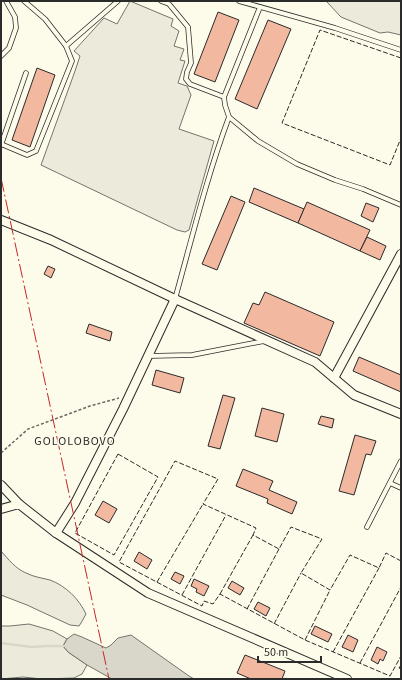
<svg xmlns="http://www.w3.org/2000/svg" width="402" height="680" font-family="'Source Sans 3',sans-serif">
  <rect width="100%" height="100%" fill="#fdfbea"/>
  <g fill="#ecebdb" stroke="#74746e">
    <path d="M130 1 173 19 171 26 179 31 174 46 184 49 180 60 185 61 178 83 187 86 191 95 179 129 214 141 189 230 185 232 177 230 41 165 75 71 80 56 74 51 104 18 117 24Z"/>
    <path d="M327 1H401V35L388 32 380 33 341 17 327 2Z"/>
    <path d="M1 551C8 559 16 569 26 573 34 577 42 578 50 580 66 586 79 599 86 614L81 623 79 626 70 625 27 605 1 595Z"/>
    <path d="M29 624 53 631 67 639 63 646 68 652 87 665 82 674 74 678 42 679 23 677 1 679V626H10Z"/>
  </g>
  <path fill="#d8d7c9" stroke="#74746e" d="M74 634 82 637 106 648 111 645 118 638 131 635 189 676 194 679H112L87 665 68 652 63 646 67 639Z"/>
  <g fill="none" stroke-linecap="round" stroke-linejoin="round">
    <path stroke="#d8d7c9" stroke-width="2.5" d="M1 643 32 647 47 646H63"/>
  </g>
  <g fill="#f2b8a0" stroke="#2b2b2b">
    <path d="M218 12 239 20 215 82 194 74Z"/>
    <path d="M268 20 291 29 257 109 235 99Z"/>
    <path d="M37 68 55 75 30 147 12 140Z"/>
    <path d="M254 188 304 209 298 223 249 202Z"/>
    <path d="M231 196 245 202 217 270 202 264Z"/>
    <path d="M307 202 370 230 360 251 298 223Z"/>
    <path d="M366 203 379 208 373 222 361 216Z"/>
    <path d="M367 237 386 246 380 260 360 251Z"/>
    <path d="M48 266 55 269 51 278 44 274Z"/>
    <path d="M265 292 334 322 320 356 244 323 253 303 259 305Z"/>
    <path d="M89 324 112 332 110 341 86 333Z"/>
    <path d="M359 357 401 375V392L353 371Z"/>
    <path d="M156 370 184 378 180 393 152 385Z"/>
    <path d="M223 395 235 398 220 449 208 446Z"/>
    <path d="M262 408 284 414 277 442 255 436Z"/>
    <path d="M321 416 334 419 332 428 318 424Z"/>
    <path d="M355 435 376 441 371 455 366 454 354 495 339 491Z"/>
    <path d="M243 469 273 481 269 490 297 502 292 514 267 503 268 499 236 486Z"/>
    <path d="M103 501 117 509 109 523 95 515Z"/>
    <path d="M139 552 152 560 147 569 134 561Z"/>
    <path d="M175 572 184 576 180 584 171 579Z"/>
    <path d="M194 579 209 586 204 596 196 592 197 589 191 586Z"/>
    <path d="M232 581 244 588 240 595 228 588Z"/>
    <path d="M258 602 270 608 266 616 254 609Z"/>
    <path d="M315 626 332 634 328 642 311 634Z"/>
    <path d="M348 635 358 640 353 652 342 647Z"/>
    <path d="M377 647 387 652 383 661 380 659 378 664 371 660Z"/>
    <path d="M245 655 285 671 282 679H251L237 673Z"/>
  </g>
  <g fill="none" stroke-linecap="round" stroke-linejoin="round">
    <g stroke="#2b2b2b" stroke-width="5.5">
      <g id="lane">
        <path d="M161 1 169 4 188 27 191 63 187 72 186 79 190 84 224 97"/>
        <path d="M239 1 335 28 401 50"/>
        <path d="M260 7 224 97 225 105 229 117 258 141 297 164 335 180 363 189 401 205"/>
        <path d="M66 46 118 1"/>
        <path d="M1 56 9 48 16 28 15 17 6 1"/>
        <path d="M1 144 27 155 36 151 72 61 66 46 45 19 24 1"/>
        <path d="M1 145 26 73"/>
        <path d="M175 299C192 238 207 176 229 117"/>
        <path d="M148 356 192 355 264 341"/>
        <path d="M390 483 401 488"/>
        <path d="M367 527 401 461"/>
      </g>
    </g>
    <g stroke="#2b2b2b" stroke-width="10">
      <g id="street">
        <path d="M1 220 51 240 175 299 315 362 354 395 401 414"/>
        <path d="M334 378 401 254"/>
        <path d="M1 485 19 504"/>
        <path d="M1 509 19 504 56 533 148 593 347 679"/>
        <path d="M56 533 75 503 123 409 175 299"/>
      </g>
    </g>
    <path stroke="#6a6964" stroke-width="1.5" stroke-dasharray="3 2" stroke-linecap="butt" d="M1 453 28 429 90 406 119 398"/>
    <use href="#lane" stroke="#fdfbea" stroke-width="4"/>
    <use href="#street" stroke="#fdfbea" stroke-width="8"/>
    <g stroke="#2b2b2b" stroke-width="1" stroke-dasharray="5 2" stroke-linecap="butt">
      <path d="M401 58 320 30 282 123 390 165 401 138"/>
      <path d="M118 454 158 477 114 555 75 533Z"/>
      <path d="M401 561 386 553 379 568 350 555 330 590 301 573 322 539 291 527 279 549 253 535 256 528 203 504 218 479 175 461 119 562 202 606 204 601 213 604 220 594 305 640 390 676 401 656"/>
      <path d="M157 582 203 504"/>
      <path d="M220 594 253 535"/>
      <path d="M182 595 226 515"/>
      <path d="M247 609 279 549"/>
      <path d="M274 624 301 573"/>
      <path d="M305 640 330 590"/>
      <path d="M333 652 379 568"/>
      <path d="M360 663 401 587"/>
      <path d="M401 665 399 668 401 669"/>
    </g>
    <path stroke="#c62828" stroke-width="1" stroke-dasharray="14 3 2 3" stroke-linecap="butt" d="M1 178 109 679"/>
  </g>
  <g text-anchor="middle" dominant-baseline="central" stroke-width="3" stroke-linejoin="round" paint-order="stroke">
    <g font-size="12" letter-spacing="1" fill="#2b2b2b" stroke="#fdfbea">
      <text x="75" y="441">GOLOLOBOVO</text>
    </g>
  </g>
  <rect width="402" height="680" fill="none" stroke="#2b2b2b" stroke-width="4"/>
  <path d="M258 656v6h63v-6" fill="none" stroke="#2b2b2b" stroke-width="2"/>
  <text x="264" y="656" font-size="12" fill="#2b2b2b" stroke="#fdfbea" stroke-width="3" paint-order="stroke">50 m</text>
</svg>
